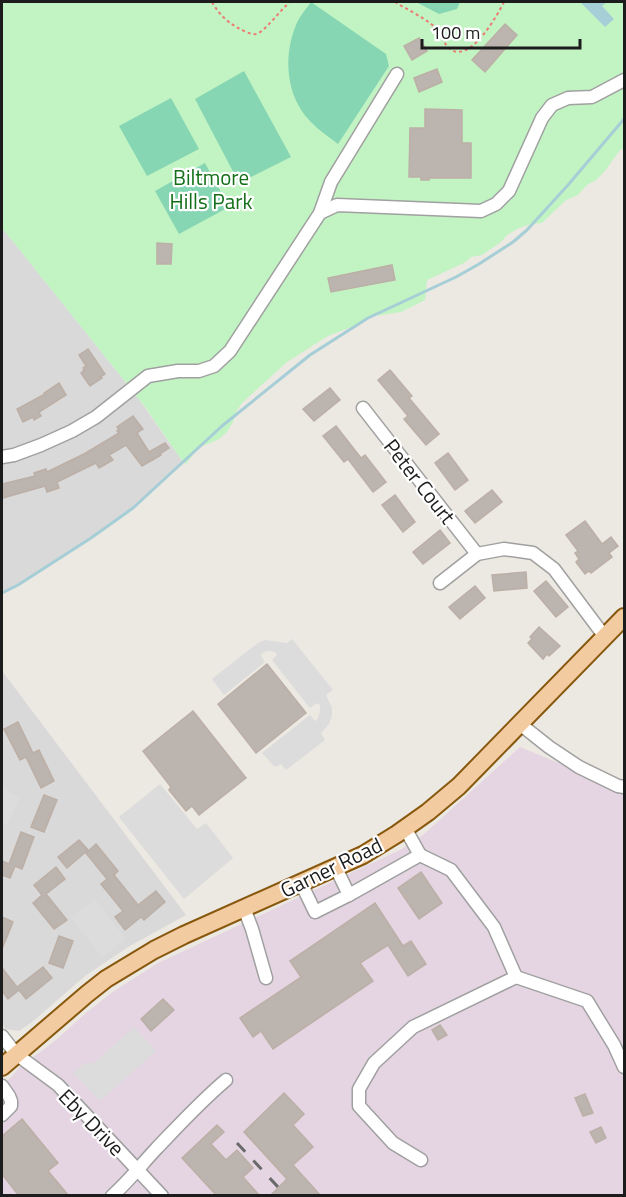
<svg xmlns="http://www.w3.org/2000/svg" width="626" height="1197" font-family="'Titillium Web',sans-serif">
  <rect width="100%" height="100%" fill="#ece8e2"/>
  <g fill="#dad9d9">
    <path d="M2 227 138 398 183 462 133 508 91 538 18 585 2 593Z"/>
    <path d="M2 671 186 915 128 947 85 976 32 1022 19 1031 6 1029 2 1024Z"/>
  </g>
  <path fill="#e5d5e3" d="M520 747 624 790V1195H2V1087L20 1067 56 1040 87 1012 114 991 158 963 400 850 423 835Z"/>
  <path fill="#c2f4c3" d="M2 2H624V148L620 150 605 171 596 180 587 185 578 195 566 200 542 223 531 224 519 228 507 235 501 242 482 255 471 257 464 263 427 280 425 300 401 312 374 316 362 323 328 336 287 362 242 403 236 412 233 422 227 432 219 439 208 444 199 447 186 464 183 462 145 407 123 379 2 228Z"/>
  <g fill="#86d5b3">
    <path d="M311 2 386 54 389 66 338 144C329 137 317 129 309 120 286 95 283 56 296 25 299 17 306 9 311 2Z"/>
    <path d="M416 2H460L457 9 439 14Z"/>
    <path d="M244 71 291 157 239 183 195 99Z"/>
    <path d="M171 98 199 149 147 176 119 126Z"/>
    <path d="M205 163 229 207 179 234 155 191Z"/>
  </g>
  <g fill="#dcdcdc">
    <path d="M292 639 333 690 326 695 332 708V715L329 724 321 733 325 740 286 770 281 764 275 767 262 753 310 715 315 721 317 720 320 712V705L317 703 310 708 272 660 277 655 276 653 272 651H267L262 653 261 656 265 662 224 695 212 679 258 643 265 640 287 643Z"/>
    <path d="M2 781 9 793 20 797 7 825 2 822Z"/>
    <path d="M160 784 197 829 206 823 233 858 184 899 119 817Z"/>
    <path d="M95 899 126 939 102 958 71 917Z"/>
    <path d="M134 1027 156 1051 100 1101 73 1073 85 1063H94Z"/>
  </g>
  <path fill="#a6ced6" d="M580 2H607L602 6 614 19 605 27Z"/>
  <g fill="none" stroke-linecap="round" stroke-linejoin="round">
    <path stroke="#a6ced6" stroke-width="3" d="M2 593 18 585 91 538 133 508 222 426 310 355 368 318 456 277 479 264 513 242 527 230 568 185 624 119"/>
  </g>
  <g fill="#bcb4af" stroke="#bcafa6" stroke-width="1.5">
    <path d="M505 24 517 35 485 72 472 60Z"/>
    <path d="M419 38 427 51 412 60 404 46Z"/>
    <path d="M437 69 442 82 419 92 414 78Z"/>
    <path d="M425 109 462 110V143H471V178H429V180H421V177H409L410 128H425Z"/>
    <path d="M157 243 172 244 171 264H157Z"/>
    <path d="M392 265 395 280 331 292 328 278Z"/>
    <path d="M88 349 105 374 100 377 102 378 90 386 81 373 84 370 83 368 86 366 79 355Z"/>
    <path d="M390 370 412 396 409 398 439 434 426 445 404 419 408 416 378 380Z"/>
    <path d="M59 383 66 395 39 412 41 416 34 420 33 417 23 422 17 409 45 394 44 393Z"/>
    <path d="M330 388 340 400 314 421 303 409Z"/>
    <path d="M133 416 143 429 137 433 149 452 165 443 169 448 160 454 161 455 142 466 126 445 109 455 113 460 99 468 96 463 57 482 59 488 47 492 45 486 3 498 2 484 35 476 34 473 46 469 47 472 84 454 119 433 117 431 119 430 117 427Z"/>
    <path d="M336 426 361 458 365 455 386 482 373 492 348 459 344 462 323 436Z"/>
    <path d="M448 453 468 480 455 490 435 463Z"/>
    <path d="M492 490 502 502 475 523 465 511Z"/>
    <path d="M395 495 415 522 403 532 382 505Z"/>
    <path d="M585 521 602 544 611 537 618 546 609 553 612 557 591 573 589 571 585 574 576 562 579 559 575 553 578 551 566 535Z"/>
    <path d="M440 530 450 543 423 564 413 552Z"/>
    <path d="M526 572 527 588 494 591 492 575Z"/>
    <path d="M546 581 568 607 556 617 534 591Z"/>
    <path d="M475 586 485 598 460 619 449 607Z"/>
    <path d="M539 627 560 646 549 656 547 654 543 659 528 643 532 639 530 637Z"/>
    <path d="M267 664 306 713 256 753 218 704Z"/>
    <path d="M193 711 246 778 199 815 192 806 186 811 169 790 171 787 143 751Z"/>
    <path d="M18 722 33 753 39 750 54 781 41 788 26 757 20 760 4 729Z"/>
    <path d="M44 795 57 800 44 832 31 827Z"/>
    <path d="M21 832 34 837 22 869 15 866 10 878 2 875V861L9 864Z"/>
    <path d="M79 840 88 850 67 868 58 857Z"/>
    <path d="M96 844 118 871 114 875 138 905 156 891 165 902 144 920 141 917 125 930 115 917 123 911 101 884 107 879 86 853Z"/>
    <path d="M56 867 65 879 46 894 67 920 54 929 33 903 42 895 34 885Z"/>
    <path d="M421 872 442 903 419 919 398 888Z"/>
    <path d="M375 903 403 946 411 941 426 964 408 976 388 945 360 963 373 981 273 1049 261 1031 253 1037 240 1018 301 977 290 961Z"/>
    <path d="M2 917 13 922 2 949Z"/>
    <path d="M59 936 73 941 63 968 49 963Z"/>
    <path d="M43 967 52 978 26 999 19 990 8 999 2 991V968L17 987Z"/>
    <path d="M163 999 174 1010 151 1031 141 1019Z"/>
    <path d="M440 1025 447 1035 438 1040 432 1030Z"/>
    <path d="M284 1093 304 1114 293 1125 313 1147 293 1165 321 1196H270L287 1179 244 1132Z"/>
    <path d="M585 1094 593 1113 583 1116 575 1098Z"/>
    <path d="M22 1119 58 1163 48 1171 69 1196H19L2 1174V1136Z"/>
    <path d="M217 1125 224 1132 211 1144 226 1160 237 1150 253 1168 243 1177 260 1196H217L182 1158Z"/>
    <path d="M601 1127 606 1138 596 1143 590 1132Z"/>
  </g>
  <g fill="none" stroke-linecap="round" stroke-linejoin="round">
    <g stroke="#a0a0a0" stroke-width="15">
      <g id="minor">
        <path d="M320 213 331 182 397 74"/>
        <path d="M363 408 477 554"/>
        <path d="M2 457 14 455 41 445 72 431 96 417 148 376 178 371H199L214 366 230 351 320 213 337 205 481 211 496 204 509 191 542 118 552 105 568 98 592 97 624 80"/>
        <path d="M440 583 477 554 504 549 533 553 554 569 605 637"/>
        <path d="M520 724 549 747 579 767 618 786 624 787"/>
        <path d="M420 855 451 870 494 927 516 977 413 1027 374 1063 359 1089V1106L393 1143 421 1160"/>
        <path d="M336 868 349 895"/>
        <path d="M301 883 315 912 349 895 420 855 405 828"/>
        <path d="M244 908 252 929 266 978"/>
        <path d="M516 977 587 1001 614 1045 624 1067"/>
        <path d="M2 1036 16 1054 58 1085 162 1196"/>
        <path d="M2 1086 9 1096 11 1101V1106L2 1115"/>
        <path d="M112 1196C129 1181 141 1165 156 1149 179 1125 201 1101 226 1080"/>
      </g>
    </g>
    <g stroke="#87580d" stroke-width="20">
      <path id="major" d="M2 1067 87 994 106 979 154 950 184 935 363 855 397 834 428 812 459 786 624 617"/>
    </g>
    <g stroke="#ed7973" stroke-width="2" stroke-dasharray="3 3" stroke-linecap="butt">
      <path d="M212 2C219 14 226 21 238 28 243 30 250 35 256 34 265 32 281 9 290 2"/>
      <path d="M395 2C408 10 423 17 435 27 445 34 442 44 450 49 470 64 497 16 504 2"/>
    </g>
    <use href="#minor" stroke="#fff" stroke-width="12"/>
    <use href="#major" stroke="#f3cba0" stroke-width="16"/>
    <path stroke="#6a6a6a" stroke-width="3" stroke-dasharray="12 12" stroke-linecap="butt" d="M237 1143 278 1187"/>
  </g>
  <g text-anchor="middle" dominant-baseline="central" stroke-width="4.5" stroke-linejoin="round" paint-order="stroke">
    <g font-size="21" fill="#146f18" stroke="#fff">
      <text x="211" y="177">Biltmore<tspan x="211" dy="24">Hills Park</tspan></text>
    </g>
    <g font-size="21" fill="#1c1c1c" stroke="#fff">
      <text transform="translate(420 481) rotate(52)">Peter Court</text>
      <text transform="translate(331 867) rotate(-26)">Garner Road</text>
      <text transform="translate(92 1122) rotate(46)">Eby Drive</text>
    </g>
  </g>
  <rect width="626" height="1197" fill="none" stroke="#1c1c1c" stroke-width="6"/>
  <path d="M422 39v9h158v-9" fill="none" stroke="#1c1c1c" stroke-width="3"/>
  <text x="431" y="39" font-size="18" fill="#1c1c1c" stroke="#ffffff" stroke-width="4.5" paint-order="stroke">100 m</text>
</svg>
